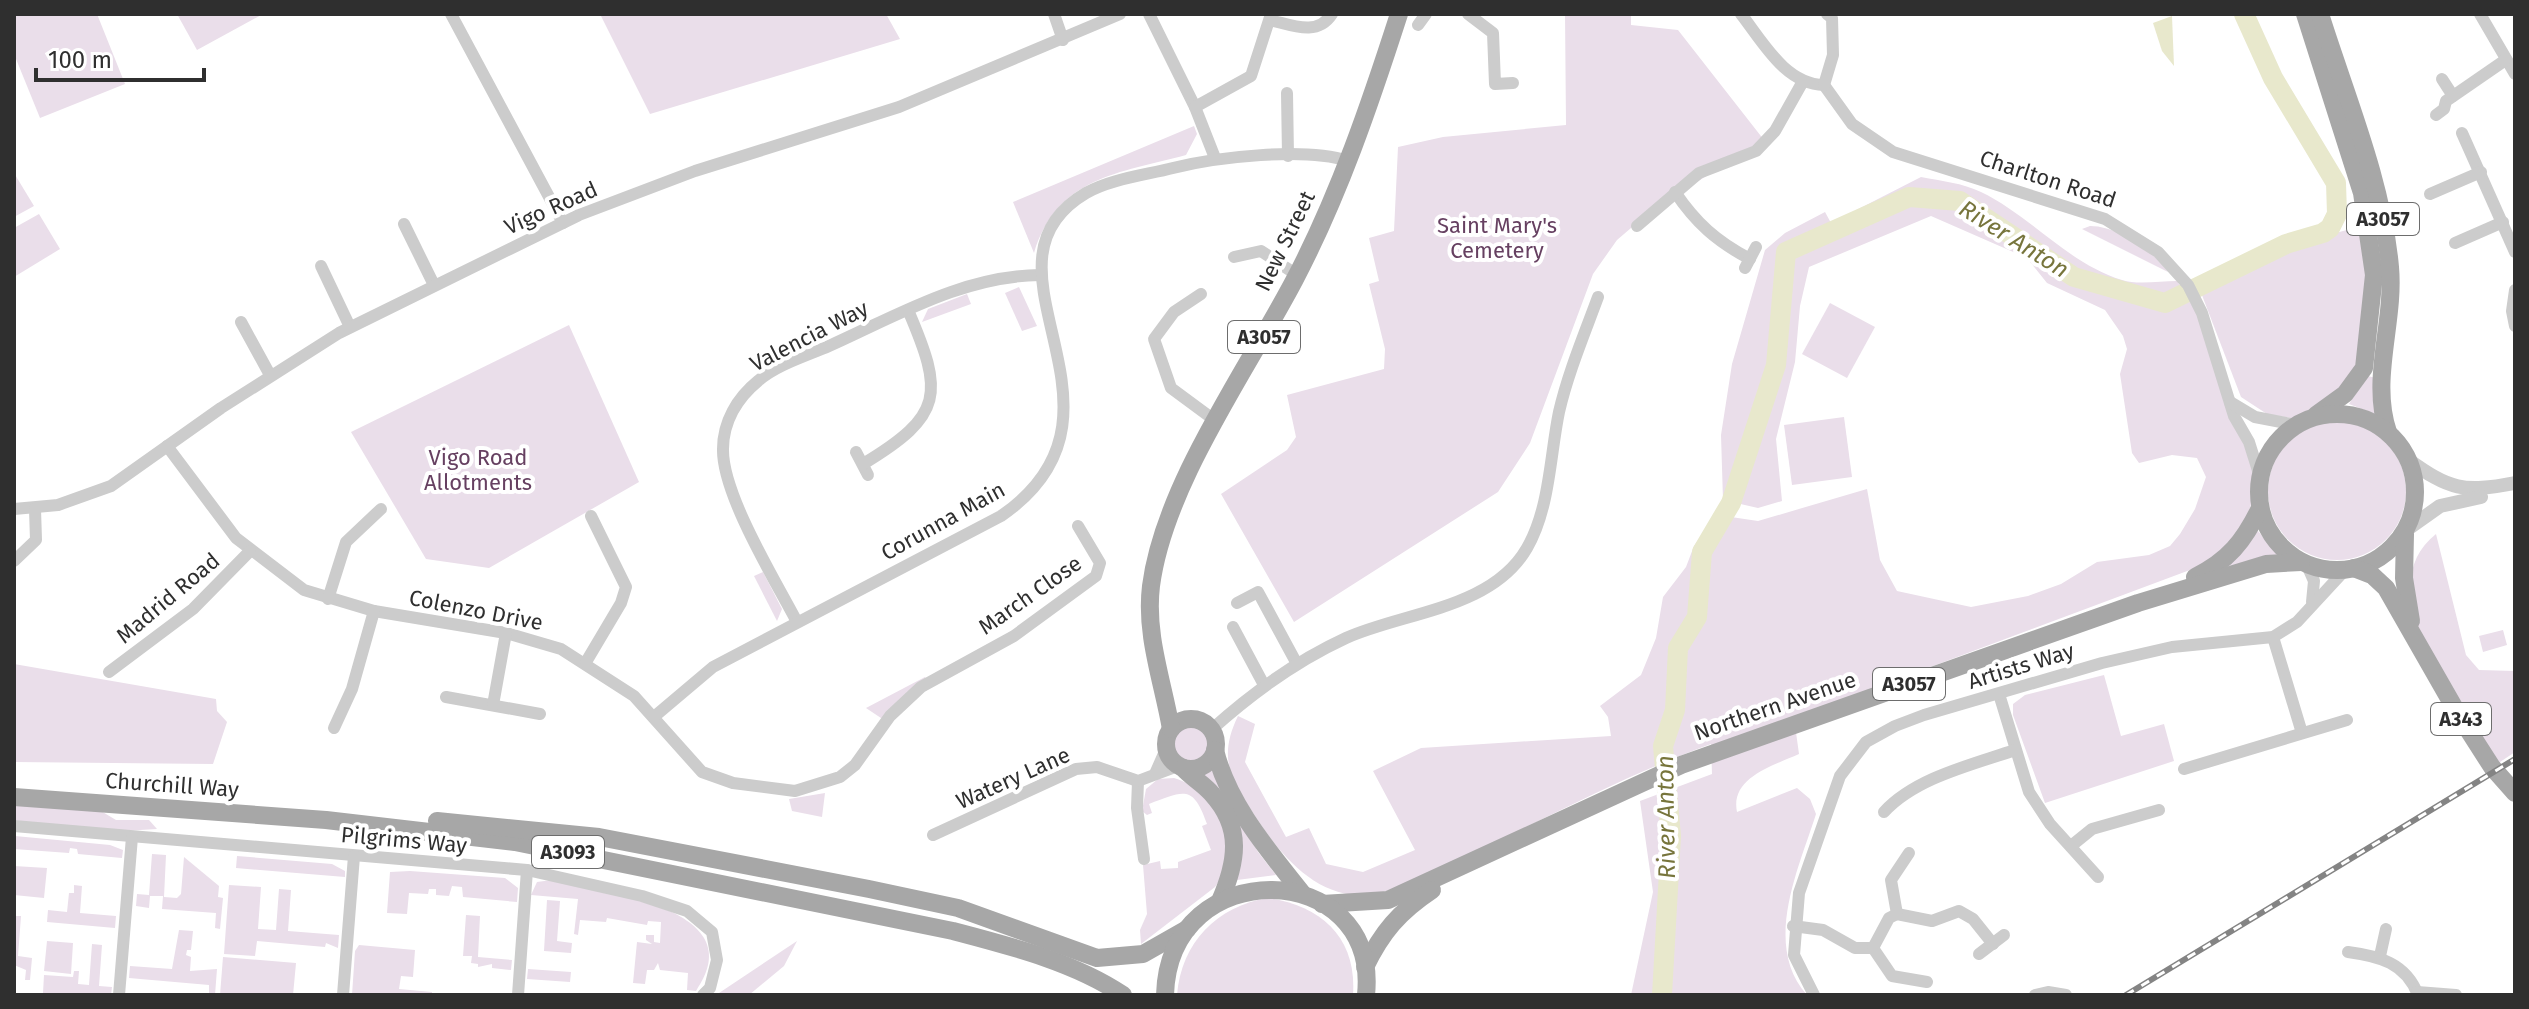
<svg xmlns="http://www.w3.org/2000/svg" width="2529" height="1009" font-family="'Fira Sans',sans-serif">
  <rect width="100%" height="100%" fill="#fff"/>
  <g fill="#eadeea">
    <path d="M14 14H97L125 84 40 118 14 54Z"/>
    <path d="M177 14H263L197 50Z"/>
    <path d="M600 14H886L900 39 650 114Z"/>
    <path d="M1565 14H1631V25L1678 30 1764 140 1652 210 1617 240 1593 274 1530 443 1498 492 1294 622 1221 494 1287 450 1296 437 1287 395 1384 369 1385 349 1369 284 1379 281 1369 238 1394 231 1398 147 1443 137 1566 125Z"/>
    <path d="M1194 126 1197 134 1186 155C1119 173 1057 177 1034 253L1013 202Z"/>
    <path d="M14 173 34 206 14 217Z"/>
    <path d="M1921 177C1942 181 1962 183 1981 192 2031 216 2067 263 2122 280 2137 285 2160 281 2177 281L2200 318 2254 471C2256 513 2241 531 2214 561L1794 718 1799 754C1772 766 1730 778 1737 812L1797 788 1810 799 1816 814C1799 868 1762 945 1807 995H1631L1653 892 1640 801 1712 774 1711 744C1622 776 1540 822 1455 861 1425 874 1392 896 1358 895 1314 894 1281 855 1259 822 1233 783 1216 761 1238 716L1255 724 1245 762 1286 837 1309 828 1326 864 1363 872 1415 850 1373 771 1421 748 1611 736 1608 717 1600 706 1641 675 1656 638 1663 597 1686 567 1694 546 1720 509 1731 517 1758 521 1867 489 1880 560 1897 591 1971 607 2028 596 2061 584 2097 562 2149 555 2170 546 2180 534 2195 509 2206 477 2197 458 2172 455 2139 463 2132 453 2120 374 2127 349 2123 336 2105 310 2047 283 2027 258 1931 216 1809 267 1800 306 1795 362 1776 439 1782 501 1758 508 1723 500 1721 435 1732 364 1765 250 1785 233 1825 212 1831 223Z"/>
    <path d="M39 214 60 249 14 277V228Z"/>
    <path d="M2090 226C2118 226 2153 250 2168 272L2082 229Z"/>
    <path d="M2361 226C2365 250 2371 342 2360 362 2345 389 2322 404 2296 419L2267 414 2241 397 2200 290 2289 246Z"/>
    <path d="M1019 287 1037 326 1022 331 1005 293Z"/>
    <path d="M967 294 971 304 922 322 928 309Z"/>
    <path d="M1830 303 1875 327 1847 378 1802 354Z"/>
    <path d="M569 325 639 482 489 568 426 559 351 432Z"/>
    <path d="M2367 376 2377 378 2375 414 2349 404Z"/>
    <path d="M1844 417 1852 477 1792 485 1784 425Z"/>
    <circle cx="2337" cy="491" r="69"/>
    <path d="M2258 531 2279 556 2224 568 2257 532Z"/>
    <path d="M2436 534 2466 655 2479 670 2515 671V752L2500 762 2495 760C2461 707 2365 590 2436 534Z"/>
    <path d="M763 572 782 609 777 621 754 576Z"/>
    <path d="M2503 630 2507 645 2483 652 2479 636Z"/>
    <path d="M14 664 216 699 217 711 227 722 213 764 14 762Z"/>
    <path d="M2104 675 2121 736 2164 724 2174 761 2045 803 2013 715V704L2025 695Z"/>
    <path d="M925 677 927 680 884 720 866 708Z"/>
    <circle cx="1190" cy="744" r="20"/>
    <path d="M1211 767 1258 852 1276 875 1237 880 1242 842 1201 773Z"/>
    <path d="M1174 778C1216 789 1246 851 1215 887L1141 944 1140 930 1147 914 1143 865 1160 861 1161 869 1178 868V862L1211 850 1202 826 1207 824C1193 784 1184 791 1149 804L1152 813 1147 815 1142 811 1146 789 1158 779Z"/>
    <path d="M825 793 822 817 792 811 789 799Z"/>
    <path d="M14 802 96 808 116 820H149L157 829 123 831 14 821Z"/>
    <path d="M15 836 110 845 123 850 122 858 78 854 77 849 70 848 69 853 14 849Z"/>
    <path d="M152 854 166 855 164 897 177 898 181 894 184 857 219 886 218 897 223 898 220 929 215 928 216 913 162 909 163 896H150L149 908 136 906 137 894 149 895Z"/>
    <path d="M237 856 332 864 345 871V877L236 868Z"/>
    <path d="M14 866 47 868 44 898 14 895Z"/>
    <path d="M410 871 505 878 518 888 517 902 463 897 462 887 452 886 449 896 436 895V889H429L428 894 409 893 407 914 387 913 390 872Z"/>
    <path d="M552 880C603 892 755 908 696 991L687 990 688 973 660 970 658 963 654 970H647L645 984 633 983 637 942 652 944 646 940V935H654V942L660 943 661 922 648 921 647 925 607 918 606 922 580 920 578 935 574 934 578 899 531 895 537 882Z"/>
    <path d="M74 885 82 886 80 913 116 916 115 928 47 922 48 910 67 912 69 893H74Z"/>
    <path d="M229 885 261 887 258 929 276 930 279 889 291 890 288 931 339 935 338 948 326 943 325 947 257 941 255 956 224 954Z"/>
    <path d="M1268 898C1322 906 1357 938 1353 995H1177C1181 943 1217 906 1268 898Z"/>
    <path d="M547 900 560 901 557 941 572 943 571 953 544 951Z"/>
    <path d="M466 915 480 916 478 957 512 960 511 970 492 968V964L478 967V964L471 963 472 956H463Z"/>
    <path d="M14 916H21L18 956 32 958 30 980H25L26 970 14 965Z"/>
    <path d="M179 930 193 931 191 950H187L186 955 191 957 190 971 217 969 215 995H209V985L129 978 130 966 172 969Z"/>
    <path d="M47 941 73 943 71 974 44 971Z"/>
    <path d="M797 941 784 966 749 995H716Z"/>
    <path d="M92 944 102 945 99 986 112 987 111 995 43 993 44 975 73 977 74 971H79L78 984 89 985Z"/>
    <path d="M359 945 415 950 413 977 401 976 399 989 432 992V995H352L355 951Z"/>
    <path d="M223 957 296 963 293 995H220Z"/>
    <path d="M528 969 571 972 570 982 527 979Z"/>
  </g>
  <path fill="#e8e8cc" d="M2172 16 2174 66 2162 51 2153 23Z"/>
  <g fill="none" stroke-linecap="round" stroke-linejoin="round">
    <path stroke="#e8e8cc" stroke-width="20" d="M1662 995 1671 836 1663 746 1675 710 1678 648 1697 617 1702 552 1731 503 1776 365 1786 252 1909 197 1960 201 2074 277 2165 303 2286 244 2323 233 2330 228 2337 214 2336 183 2273 78 2244 14"/>
    <g stroke="#ccc" stroke-width="12">
      <path d="M451 14 563 223"/>
      <path d="M1054 14 1063 40"/>
      <path d="M1149 14 1195 107 1215 158"/>
      <path d="M1468 14 1493 33 1495 84 1513 83"/>
      <path d="M1741 14C1763 42 1785 84 1824 85"/>
      <path d="M2480 14 2515 74"/>
      <path d="M1270 20C1292 25 1317 37 1332 14"/>
      <path d="M1418 25 1426 14"/>
      <path d="M2442 79 2453 96"/>
      <path d="M1824 85 1852 124 1893 152 2105 219 2158 252 2188 285 2202 313 2234 416 2249 442 2260 477"/>
      <path d="M1824 85 1833 55 1832 18 1827 14"/>
      <path d="M1287 93 1288 156"/>
      <path d="M1195 107 1251 76 1271 14"/>
      <path d="M2436 115 2444 109 2446 101 2504 61"/>
      <path d="M2462 133 2515 252"/>
      <path d="M1675 192C1696 223 1716 241 1750 259"/>
      <path d="M2430 194 2481 172"/>
      <path d="M404 224 434 285"/>
      <path d="M1637 226 1699 173 1756 151 1775 131 1802 83"/>
      <path d="M2455 243 2503 222"/>
      <path d="M1234 257 1261 251 1297 275"/>
      <path d="M321 266 350 327"/>
      <path d="M1745 268 1756 247"/>
      <path d="M2515 290 2512 311 2515 326"/>
      <path d="M1201 294 1174 312 1154 339 1171 388 1217 422"/>
      <path d="M241 322 270 375"/>
      <path d="M2230 402 2255 417 2296 425"/>
      <path d="M167 446 236 538 304 590 374 611 506 633 561 649 634 696 702 772 733 783 795 791 840 777 855 765 890 716 921 687 1014 636 1096 576 1100 563 1078 526"/>
      <path d="M856 452 868 475"/>
      <path d="M863 464C944 415 944 394 908 310"/>
      <path d="M14 509 58 505 111 486 221 408 339 333 579 215 695 171 899 107 1120 14"/>
      <path d="M14 561 36 540 35 509"/>
      <path d="M2307 565 2314 581 2312 602"/>
      <path d="M328 599 346 542 381 509"/>
      <path d="M1237 603 1258 592 1297 664"/>
      <path d="M797 622C775 580 722 494 723 449 723 422 737 398 758 381 776 365 806 356 829 346 898 315 963 276 1040 275"/>
      <path d="M1233 627 1264 685"/>
      <path d="M2273 637 2302 733"/>
      <path d="M586 662 621 603 626 587 591 516"/>
      <path d="M109 672 193 609 250 551"/>
      <path d="M1999 694 2029 792 2050 824 2098 877"/>
      <path d="M446 697 540 714"/>
      <path d="M493 705 506 633"/>
      <path d="M655 716 713 667 1001 516C1154 411 962 266 1086 193 1110 179 1146 175 1173 168 1217 157 1304 147 1348 161"/>
      <path d="M334 728 352 689 374 611"/>
      <path d="M1211 730C1252 693 1296 661 1346 638 1404 612 1492 609 1527 548 1550 508 1550 455 1559 412 1568 373 1584 335 1598 297"/>
      <path d="M2184 769 2347 720"/>
      <path d="M1155 774 1166 749"/>
      <path d="M1138 781 1137 808 1144 859"/>
      <path d="M1884 812C1915 778 1971 765 2015 750"/>
      <path d="M14 826 527 870 642 896 687 911 712 932 717 960 710 988 703 995"/>
      <path d="M933 835 1076 769 1097 767 1138 781 1178 766"/>
      <path d="M2071 846 2092 829 2159 810"/>
      <path d="M1897 914 1932 921 1959 911 1973 919 1993 944"/>
      <path d="M1793 926 1823 930 1855 948H1873L1889 918 1897 914 1891 880 1909 853"/>
      <path d="M1873 948 1892 976 1927 982"/>
      <path d="M2348 952C2379 956 2406 963 2418 995"/>
      <path d="M1979 954 2004 935"/>
      <path d="M2380 956 2386 929"/>
      <path d="M2417 992 2456 995"/>
      <path d="M119 995 132 837"/>
      <path d="M343 995 354 856"/>
      <path d="M518 995 527 870"/>
      <path d="M1814 995 1794 955 1799 893 1840 776 1866 742 1895 726 1924 715 2102 663 2172 647 2273 637 2297 622 2346 569"/>
      <path d="M2035 995 2048 992 2066 995"/>
    </g>
    <g stroke="#ccc" stroke-width="14">
      <path d="M2407 459C2450 490 2463 493 2515 483"/>
      <path d="M2409 528 2440 506 2481 497"/>
    </g>
    <g stroke="#a7a7a7" stroke-width="18">
      <path d="M2305 14 2362 193 2374 275 2364 368 2345 394 2316 415"/>
      <path d="M2320 14C2346 97 2382 180 2390 267 2395 322 2370 379 2388 432"/>
      <circle cx="2337" cy="492" r="78"/>
      <path d="M2405 534 2404 578 2411 621"/>
      <path d="M2354 568 2372 575 2386 588 2458 714 2492 767 2515 793"/>
      <path d="M2195 577C2228 561 2244 541 2260 508"/>
      <circle cx="1191" cy="744" r="25"/>
      <path d="M1171 729C1163 682 1145 635 1151 586 1164 485 1248 369 1295 279 1339 195 1370 104 1399 14"/>
      <path d="M1215 750C1228 804 1268 850 1302 893"/>
      <path d="M1183 768C1192 778 1204 784 1212 794 1243 828 1237 862 1220 901"/>
      <path d="M14 797 326 820 515 842 953 931C1010 946 1074 962 1123 995"/>
      <path d="M437 821 599 837 869 889 958 908 1097 958 1143 954 1187 929"/>
      <path d="M1322 904 1388 900 1681 765 2138 603 2266 564 2301 562"/>
      <path d="M1365 967C1382 932 1399 912 1432 890"/>
      <path d="M1165 995C1169 852 1380 858 1366 995"/>
    </g>
    <g stroke="#848484" stroke-width="6">
      <path id="rail" d="M2126 995 2515 759"/>
    </g>
    <use href="#rail" stroke="#fff" stroke-width="3" stroke-dasharray="9" stroke-linecap="butt"/>
  </g>
  <g text-anchor="middle" dominant-baseline="central" stroke-width="8" stroke-linejoin="round" paint-order="stroke">
    <g fill="#fff" stroke="#6d6d6d" stroke-width="2">
      <rect x="2347" y="203" width="72" height="32" rx="6"/>
      <rect x="1228" y="321" width="72" height="32" rx="6"/>
      <rect x="1873" y="668" width="72" height="32" rx="6"/>
      <rect x="2431" y="703" width="60" height="32" rx="6"/>
      <rect x="532" y="836" width="72" height="32" rx="6"/>
    </g>
    <g font-size="20" font-weight="bold" fill="#2f2f2f">
      <text x="2383" y="219">A3057</text>
      <text x="1264" y="337">A3057</text>
      <text x="1909" y="684">A3057</text>
      <text x="2461" y="719">A343</text>
      <text x="568" y="852">A3093</text>
    </g>
    <g font-size="22" fill="#2f2f2f" stroke="#fff">
      <text transform="translate(2048 179) rotate(18)">Charlton Road</text>
      <text transform="translate(551 208) rotate(-24)">Vigo Road</text>
      <text transform="translate(1285 241) rotate(-64)">New Street</text>
      <text transform="translate(809 336) rotate(-27)">Valencia Way</text>
      <text transform="translate(943 521) rotate(-29)">Corunna Main</text>
      <text transform="translate(1030 595) rotate(-35)">March Close</text>
      <text transform="translate(168 598) rotate(-40)">Madrid Road</text>
      <text transform="translate(476 610) rotate(11)">Colenzo Drive</text>
      <text transform="translate(2021 666) rotate(-17)">Artists Way</text>
      <text transform="translate(1775 706) rotate(-19)">Northern Avenue</text>
      <text transform="translate(1013 778) rotate(-24)">Watery Lane</text>
      <text transform="translate(172 785) rotate(4)">Churchill Way</text>
      <text transform="translate(404 840) rotate(5)">Pilgrims Way</text>
    </g>
    <g font-size="22" fill="#664061" stroke="#fff">
      <text x="1497" y="225">Saint Mary's<tspan x="1497" dy="25">Cemetery</tspan></text>
      <text x="478" y="457">Vigo Road<tspan x="478" dy="25">Allotments</tspan></text>
    </g>
    <g font-size="24" font-style="italic" fill="#77753c" stroke="#fff">
      <text transform="translate(2014 239) rotate(32)">River Anton</text>
      <text transform="translate(1666 817) rotate(-91)">River Anton</text>
    </g>
  </g>
  <rect width="2529" height="1009" fill="none" stroke="#2f2f2f" stroke-width="32"/>
  <path d="M36 68v12h168v-12" fill="none" stroke="#2f2f2f" stroke-width="4"/>
  <text x="48" y="68" font-size="24" fill="#2f2f2f" stroke="#ffffff" stroke-width="6" paint-order="stroke">100 m</text>
</svg>
